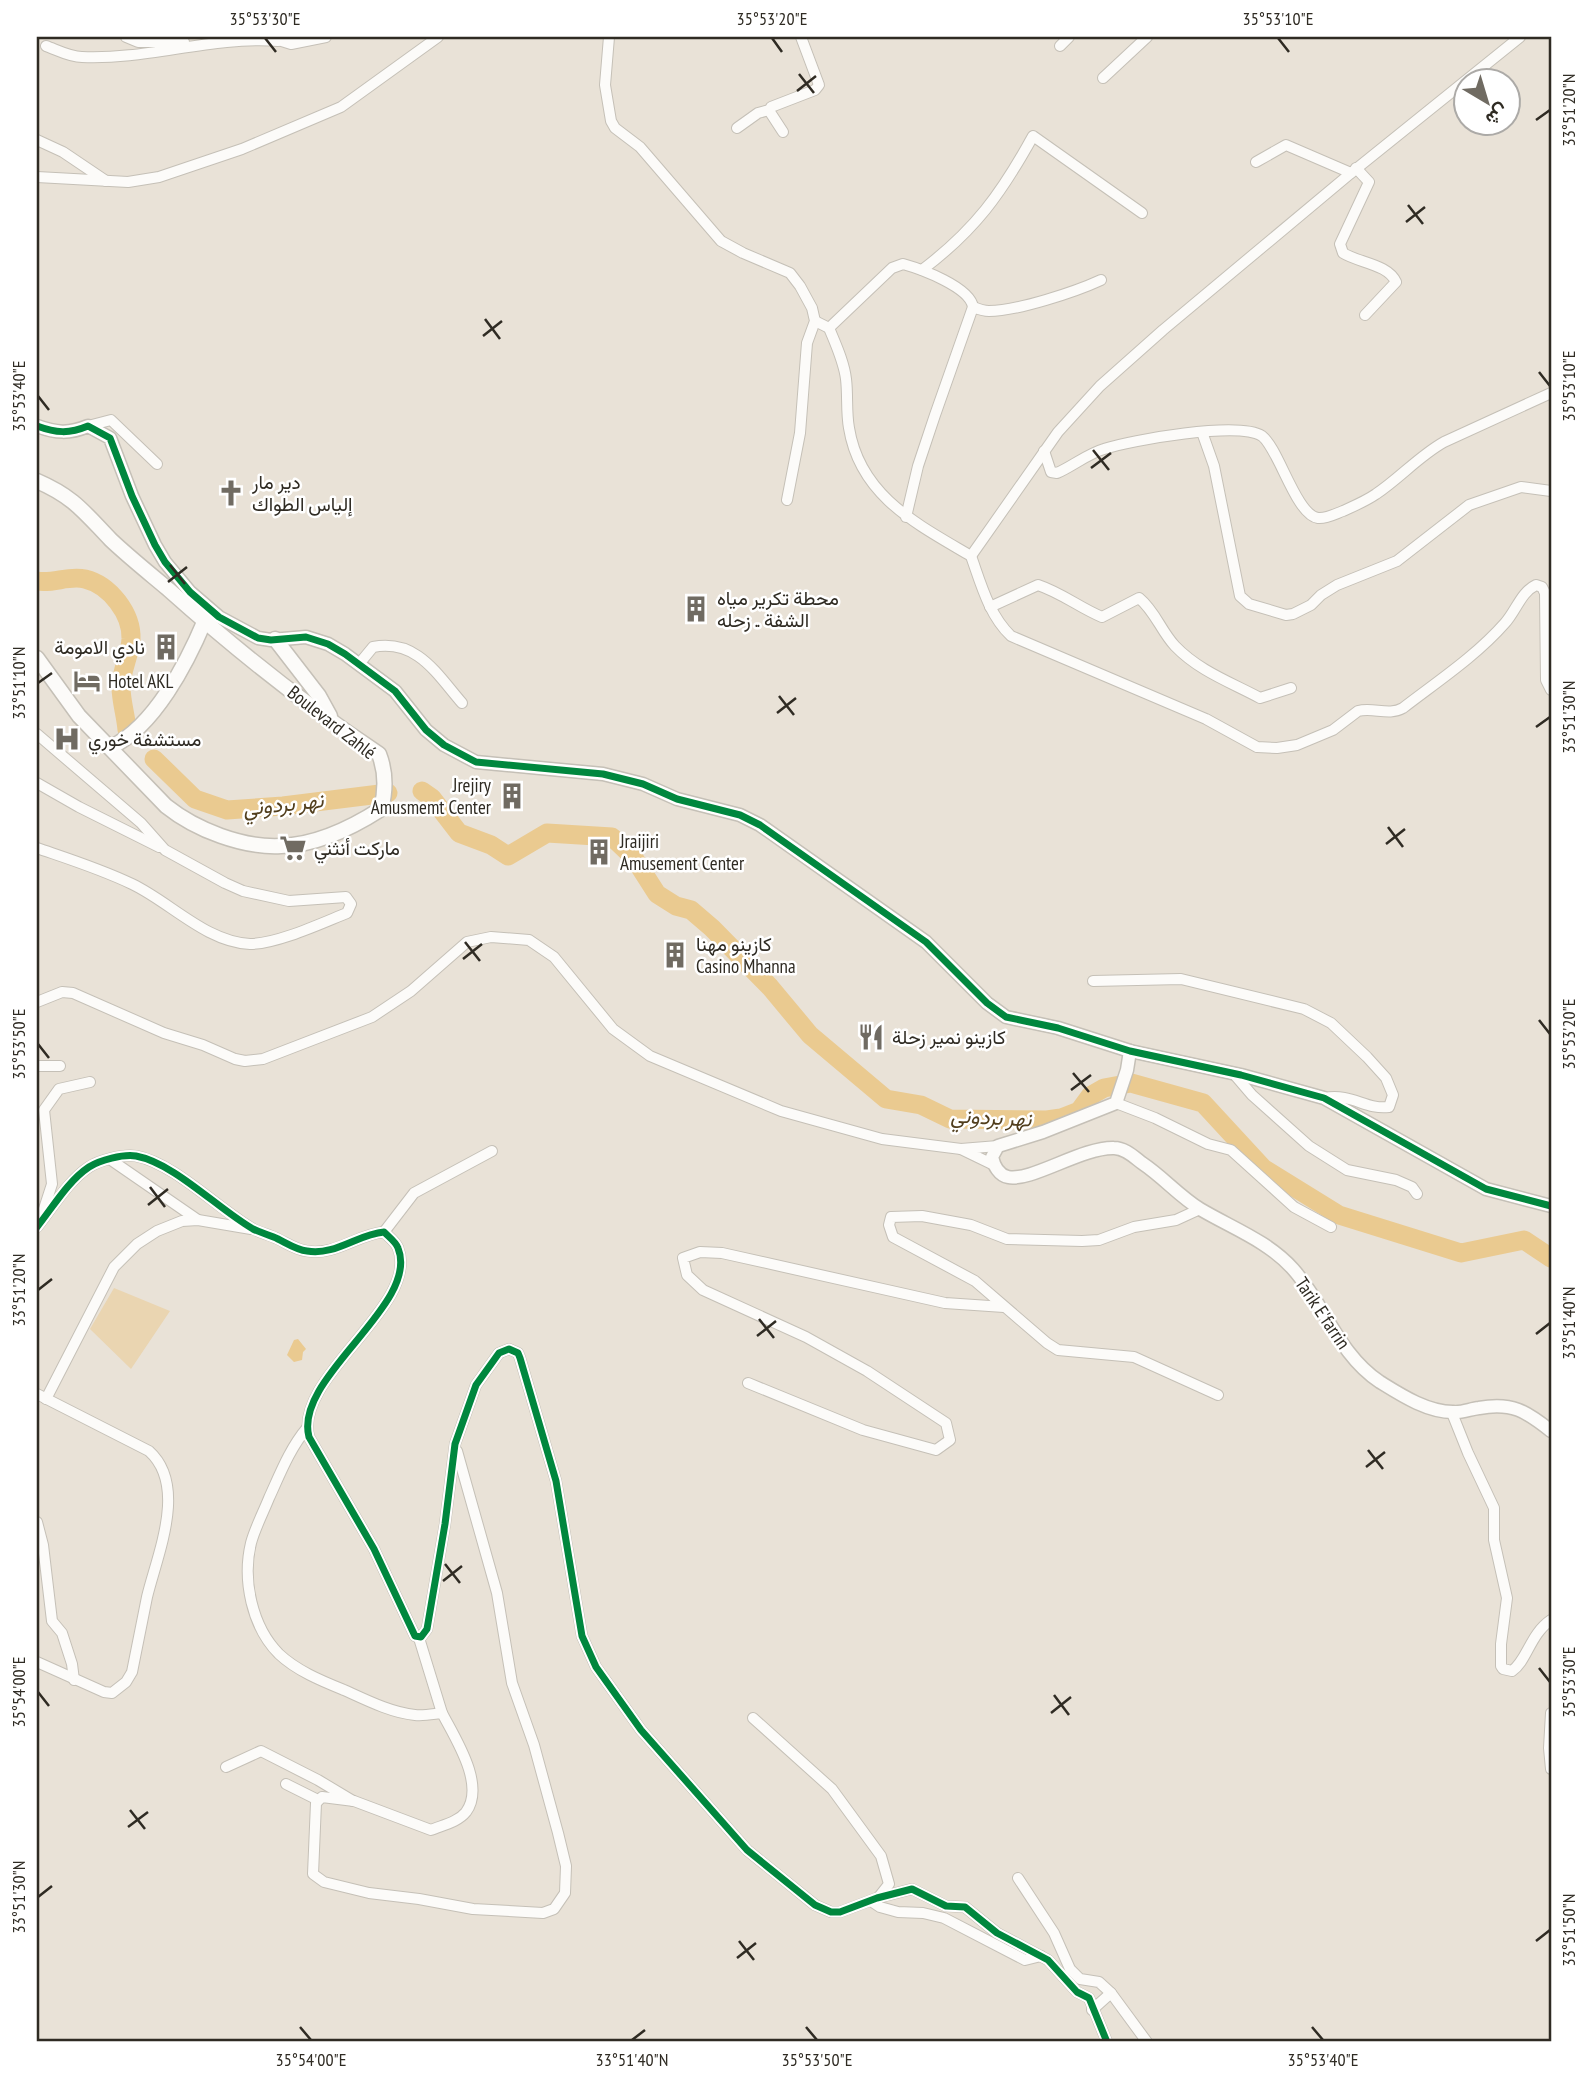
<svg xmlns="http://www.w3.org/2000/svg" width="1588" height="2079" font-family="'PT Sans Narrow',Vazirmatn,sans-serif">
  <rect width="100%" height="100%" fill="#e9e2d7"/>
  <path fill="#ead5b1" d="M114 1288 170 1311 131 1369 90 1329Z"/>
  <path fill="#eaca90" d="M298 1339 306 1349 303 1352 302 1360 294 1362 287 1355 294 1340Z"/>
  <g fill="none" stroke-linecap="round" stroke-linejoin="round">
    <g stroke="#eaca90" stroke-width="19">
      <path d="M37 581C53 584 69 575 85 579 110 585 132 614 131 639 130 655 121 671 121 687 121 701 126 716 127 730"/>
      <path d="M154 759 195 799 227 810 283 806 388 793"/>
      <path d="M422 791 432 798 459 833 491 845 508 856 547 833 612 837 634 858 657 894 676 906 691 910 712 928 770 987 810 1035 886 1099 921 1105 950 1119 1047 1120 1061 1118 1079 1111 1090 1096 1104 1088 1131 1083 1203 1103 1263 1168 1339 1215 1461 1253 1524 1240 1551 1258"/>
    </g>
    <g stroke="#c5c0b7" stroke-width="12">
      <g id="minor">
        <path d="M126 37 138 42H184"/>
        <path d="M609 37 605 85 611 121 615 128 640 147 721 241 743 253 790 273 800 286 812 308 815 321 807 343 800 433 787 500"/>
        <path d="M272 38 291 44 326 37"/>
        <path d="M46 46C57 50 70 57 82 57 148 60 211 36 278 41"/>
        <path d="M1060 46 1069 37"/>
        <path d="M1103 78 1147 37"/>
        <path d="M737 128 758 113 769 110"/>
        <path d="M783 132 770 112 771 107 815 90 819 85 801 37"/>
        <path d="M37 140 63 152 106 181"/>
        <path d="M1256 162 1286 145 1351 173"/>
        <path d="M1356 168 1369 182 1340 244 1343 253C1359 263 1388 264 1396 282L1365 315"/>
        <path d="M37 177 128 182 159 177 242 149 341 107 438 37"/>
        <path d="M922 270C975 230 1001 194 1033 136L1142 213"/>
        <path d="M973 307C978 309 984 311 989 311 1017 311 1075 292 1101 280"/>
        <path d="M815 321 829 328C836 345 844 362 846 379 848 395 846 412 849 428 860 496 917 524 971 556 981 584 989 615 1011 636L1206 719 1257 747 1277 748 1297 745 1333 730 1358 711C1373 707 1389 716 1403 708 1438 681 1476 656 1505 623 1516 611 1521 592 1536 585L1542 587 1545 593 1546 680 1551 690"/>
        <path d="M829 328 892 268 903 264C921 269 970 287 973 307L935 415 918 466 906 517"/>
        <path d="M88 426 111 420 157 464"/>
        <path d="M1202 432 1214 466 1240 596 1249 604 1286 615 1293 614 1311 605 1321 595 1337 585 1397 561 1469 505 1521 487 1551 491"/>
        <path d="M1044 451 1051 472 1057 473C1073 466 1087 454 1104 449 1131 440 1239 421 1262 436 1279 449 1296 515 1318 518 1326 519 1335 514 1343 511 1354 506 1366 501 1376 494 1400 478 1419 456 1444 442L1551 393"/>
        <path d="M971 556 1058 432 1100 386 1163 330 1351 173 1520 37"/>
        <path d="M990 607 1038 585C1062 593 1080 608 1102 617L1139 598C1155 611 1161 631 1175 646 1199 671 1230 682 1260 698L1291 688"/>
        <path d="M359 664 373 647C417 639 436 673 462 703"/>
        <path d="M37 734 141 823 165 850 225 883 243 891 289 901 346 897 351 904 347 913C322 923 277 944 250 944 206 942 170 902 132 884 101 869 69 859 37 848"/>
        <path d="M37 783 79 807 159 847"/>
        <path d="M1093 981 1181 979 1304 1009 1331 1023 1367 1057 1386 1078 1393 1095 1389 1107C1365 1110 1353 1093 1324 1098"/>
        <path d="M37 1002 62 992 73 993 164 1033 203 1045 235 1059 245 1061 263 1059 372 1017 411 991 467 942 491 937 529 940 554 957 613 1029 650 1056 781 1111 882 1139 961 1149"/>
        <path d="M37 1066H60"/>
        <path d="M1234 1074 1252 1095 1309 1146 1347 1170 1396 1180 1412 1187 1417 1194"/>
        <path d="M1116 1103 1155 1118 1208 1144 1231 1150 1294 1207 1331 1227"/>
        <path d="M111 1160 198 1220"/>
        <path d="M994 1165 961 1149 998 1146"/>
        <path d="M1200 1209 1176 1220 1134 1227 1099 1240 1082 1241 1007 1239 971 1225 922 1216 891 1217 889 1225 893 1237 975 1281 1047 1343 1058 1350 1134 1357 1218 1395"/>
        <path d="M41 1218 52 1184 44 1110 59 1089 90 1082"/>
        <path d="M37 1227C53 1207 68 1181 89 1167 100 1160 123 1154 136 1156 174 1163 218 1209 253 1229 261 1233 270 1235 278 1239 288 1244 297 1250 307 1251 335 1256 358 1234 384 1232 389 1237 396 1242 398 1248 421 1305 293 1377 309 1437L374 1549 415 1636 421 1637 427 1629 445 1524 455 1444 476 1385 499 1353 509 1349 518 1353 520 1358 556 1481 582 1636 596 1667 641 1730 747 1850 815 1905 831 1912H840L877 1898 912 1889 946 1906 965 1907 997 1933 1048 1960 1077 1992 1089 1998 1107 2042"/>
        <path d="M384 1232 414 1193 492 1151"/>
        <path d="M748 1383 863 1430 936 1450 950 1440 946 1423 867 1371 806 1337 703 1290 687 1275 683 1258 700 1252 722 1253 945 1303 1004 1307"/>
        <path d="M37 1394 149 1451C188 1486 157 1555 147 1597 142 1622 137 1647 132 1672L126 1682 112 1693 104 1692 37 1662"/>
        <path d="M46 1399 114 1267 137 1244 157 1231 182 1221 198 1220 251 1229"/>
        <path d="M1452 1413 1468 1453 1494 1508V1540L1507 1598 1501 1644V1666L1503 1669 1512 1671C1527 1661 1530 1634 1551 1620"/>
        <path d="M307 1428C290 1448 280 1474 269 1498 263 1513 255 1528 251 1543 242 1580 252 1627 279 1654 297 1671 322 1681 344 1690 366 1700 392 1713 415 1715 424 1716 433 1714 442 1713 455 1738 486 1785 466 1812 458 1822 443 1825 431 1830L354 1801 322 1797 316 1803 313 1874 324 1882 369 1893 419 1899 473 1909 543 1913 554 1909 565 1893 566 1866 558 1833 534 1745 512 1683 497 1593 457 1451"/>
        <path d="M37 1522 43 1545 52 1621 62 1633 72 1664 74 1680"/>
        <path d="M419 1638 442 1713"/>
        <path d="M1551 1713 1549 1748 1551 1769"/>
        <path d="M753 1718 832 1789 881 1856 889 1884 878 1898"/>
        <path d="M226 1767 261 1751 318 1780 353 1801"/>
        <path d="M286 1784 318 1800"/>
        <path d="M1018 1878 1054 1933 1070 1969 1080 1979 1099 1982 1111 1993"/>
        <path d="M871 1901 880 1907 898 1912 923 1913 944 1918 1025 1960 1041 1956"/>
        <path d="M1092 2010 1111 1993 1147 2042"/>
      </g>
    </g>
    <g stroke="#c5c0b7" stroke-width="15">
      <g id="tertiary">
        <path d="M37 426C56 433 69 434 88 426L110 438 132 496 155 545 165 562 190 592 219 617 258 638 271 640 306 637 328 644 345 654 395 691 426 730 444 745 476 762 603 774 643 784 677 799 740 815 760 825 926 942 987 1003 1006 1017 1058 1028 1130 1051 1241 1075 1324 1098 1486 1189 1551 1206"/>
        <path d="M1130 1051 1127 1070 1116 1103 1043 1132 998 1146 992 1157C994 1166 999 1175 1008 1177 1031 1182 1082 1147 1114 1148 1125 1148 1134 1157 1142 1163 1163 1177 1179 1196 1200 1209 1232 1228 1268 1241 1293 1269 1325 1305 1338 1354 1380 1382 1401 1395 1427 1412 1453 1412 1462 1413 1470 1409 1479 1408 1512 1402 1526 1411 1551 1431"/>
      </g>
    </g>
    <g stroke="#c5c0b7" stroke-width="17">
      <g id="secondary">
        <path d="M37 481C74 497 84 512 111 540 129 557 149 573 168 589 234 648 305 705 379 754 386 772 386 790 381 809 353 827 316 845 281 846 243 848 196 830 166 806L79 716 37 658"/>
        <path d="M275 639 319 696 330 716"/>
        <path d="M111 747C154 727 187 663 205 620"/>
      </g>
    </g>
    <use href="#minor" stroke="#fcfbf9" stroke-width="10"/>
    <use href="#tertiary" stroke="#fcfbf9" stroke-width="12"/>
    <use href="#secondary" stroke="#fcfbf9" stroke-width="14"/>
    <g stroke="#fff" stroke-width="11">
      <g id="cycleway">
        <path d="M37 426C56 433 69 434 88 426L110 438 132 496 155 545 165 562 190 592 219 617 258 638 271 640 306 637 328 644 345 654 395 691 426 730 444 745 476 762 603 774 643 784 677 799 740 815 760 825 926 942 987 1003 1006 1017 1058 1028 1130 1051 1241 1075 1324 1098 1486 1189 1551 1206"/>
        <path d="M37 1227C53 1207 68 1181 89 1167 100 1160 123 1154 136 1156 174 1163 218 1209 253 1229 261 1233 270 1235 278 1239 288 1244 297 1250 307 1251 335 1256 358 1234 384 1232 389 1237 396 1242 398 1248 421 1305 293 1377 309 1437L374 1549 415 1636 421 1637 427 1629 445 1524 455 1444 476 1385 499 1353 509 1349 518 1353 520 1358 556 1481 582 1636 596 1667 641 1730 747 1850 815 1905 831 1912H840L877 1898 912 1889 946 1906 965 1907 997 1933 1048 1960 1077 1992 1089 1998 1107 2042"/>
      </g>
    </g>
    <use href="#cycleway" stroke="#00873e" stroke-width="7"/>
  </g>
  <path fill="none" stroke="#2f2b23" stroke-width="2.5" d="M265 38 276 52M772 38 782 52M1278 38 1289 52M799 74 814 93M797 91 816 76M1536 120 1550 110M1408 205 1423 224M1406 222 1425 207M485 319 500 339M483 336 502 321M1539 372 1550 386M38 396 49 410M1093 450 1109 470M1091 468 1111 453M170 565 185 584M168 582 187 567M38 683 52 673M779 696 794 715M777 713 796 698M1536 727 1550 717M1388 827 1403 847M1386 844 1405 829M465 942 480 961M463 959 482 944M1539 1020 1550 1034M38 1044 49 1058M1073 1073 1089 1092M1071 1090 1091 1075M150 1187 165 1207M148 1205 168 1189M38 1290 52 1279M759 1319 774 1338M1536 1334 1550 1323M757 1336 776 1321M1368 1450 1383 1469M1366 1467 1385 1452M445 1564 460 1583M443 1581 462 1566M1539 1668 1550 1682M38 1692 49 1706M1054 1695 1069 1715M1051 1713 1071 1697M130 1810 145 1829M128 1827 148 1812M38 1897 52 1886M739 1941 754 1960M1536 1941 1550 1930M737 1958 756 1943M300 2027 311 2040M806 2027 817 2040M1312 2027 1323 2040M632 2040 645 2030"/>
  <defs>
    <g id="church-bare" transform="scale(2.1)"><path d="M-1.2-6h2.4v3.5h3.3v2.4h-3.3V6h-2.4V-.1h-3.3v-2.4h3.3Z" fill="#706b62" stroke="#fff" stroke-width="2.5" paint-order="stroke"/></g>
    <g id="building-bare" transform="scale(2.1)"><path d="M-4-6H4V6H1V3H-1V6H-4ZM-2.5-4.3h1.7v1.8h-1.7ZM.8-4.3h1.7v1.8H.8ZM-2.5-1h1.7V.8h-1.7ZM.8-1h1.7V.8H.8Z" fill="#706b62" stroke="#fff" stroke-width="2.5" paint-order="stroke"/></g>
    <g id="hotel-bare" transform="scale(2.1)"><path d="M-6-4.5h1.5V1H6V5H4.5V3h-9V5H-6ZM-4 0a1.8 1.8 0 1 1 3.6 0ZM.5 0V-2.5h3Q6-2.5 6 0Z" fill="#706b62" stroke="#fff" stroke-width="2.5" paint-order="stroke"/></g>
    <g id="hospital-bare" transform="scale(2.1)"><path d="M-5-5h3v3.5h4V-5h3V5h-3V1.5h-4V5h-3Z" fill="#706b62" stroke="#fff" stroke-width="2.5" paint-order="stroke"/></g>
    <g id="supermarket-bare" transform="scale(2.1)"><path d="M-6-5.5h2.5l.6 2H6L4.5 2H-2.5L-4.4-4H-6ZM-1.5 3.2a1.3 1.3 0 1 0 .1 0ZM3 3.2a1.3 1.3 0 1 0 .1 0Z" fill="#706b62" stroke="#fff" stroke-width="2.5" paint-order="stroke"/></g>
    <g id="restaurant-bare" transform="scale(2.1)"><path d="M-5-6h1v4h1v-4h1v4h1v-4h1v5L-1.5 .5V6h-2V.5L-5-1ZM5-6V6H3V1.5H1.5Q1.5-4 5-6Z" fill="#706b62" stroke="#fff" stroke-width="2.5" paint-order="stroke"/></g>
  </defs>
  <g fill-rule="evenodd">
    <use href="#church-bare" x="231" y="493"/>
    <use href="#building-bare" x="696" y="609"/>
    <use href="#building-bare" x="166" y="647"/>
    <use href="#hotel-bare" x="87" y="681"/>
    <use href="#hospital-bare" x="67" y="739"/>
    <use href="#building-bare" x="512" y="796"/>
    <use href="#supermarket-bare" x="293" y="848"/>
    <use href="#building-bare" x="599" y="852"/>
    <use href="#building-bare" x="675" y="955"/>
    <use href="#restaurant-bare" x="871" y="1037"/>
  </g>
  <g text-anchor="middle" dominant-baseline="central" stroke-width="5" stroke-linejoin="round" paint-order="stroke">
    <g font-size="19" fill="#2f2b23" stroke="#fff" text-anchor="start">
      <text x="252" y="482">دير مار<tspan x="252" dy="22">إلياس الطواك</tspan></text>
      <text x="717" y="598">محطة تكرير مياه<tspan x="717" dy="22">الشفة .. زحله</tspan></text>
      <text x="145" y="647" text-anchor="end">نادي الامومة</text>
      <text x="108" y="681">Hotel AKL</text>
      <text x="88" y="739">مستشفة خوري</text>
      <text x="491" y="785" text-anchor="end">Jrejiry<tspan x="491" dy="22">Amusmemt Center</tspan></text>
      <text x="620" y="841">Jraijiri<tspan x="620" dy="22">Amusement Center</tspan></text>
      <text x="314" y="848">ماركت أنثني</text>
      <text x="696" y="944">كازينو مهنا<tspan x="696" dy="22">Casino Mhanna</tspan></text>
      <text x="892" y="1037">كازينو نمير زحلة</text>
    </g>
    <g font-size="19" fill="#2f2b23" stroke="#fff">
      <text transform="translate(332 722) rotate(38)">Boulevard Zahlé</text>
      <text transform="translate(1323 1313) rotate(56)">Tarik E'farrin</text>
    </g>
    <g font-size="21" font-style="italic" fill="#513e1d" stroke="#fff">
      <text transform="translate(283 804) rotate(-6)">نهر بردوني</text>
      <text transform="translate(991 1117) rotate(3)">نهر بردوني</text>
    </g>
  </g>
  <rect width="1588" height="2079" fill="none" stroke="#ffffff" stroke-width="77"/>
  <g transform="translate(1487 102) rotate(142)"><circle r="33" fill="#ffffff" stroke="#acaaa7" stroke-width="2"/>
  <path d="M0-5L12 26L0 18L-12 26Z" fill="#706b62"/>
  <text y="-10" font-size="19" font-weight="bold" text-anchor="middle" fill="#2f2b23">ش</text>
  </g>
  <rect x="38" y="38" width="1512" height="2002" fill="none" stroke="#2f2b23" stroke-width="2.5"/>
  <g font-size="18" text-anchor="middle" fill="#2f2b23">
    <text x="265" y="25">35°53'30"E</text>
    <text x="772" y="25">35°53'20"E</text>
    <text x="1278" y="25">35°53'10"E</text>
    <text transform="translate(1569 110) rotate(-90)" y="6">33°51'20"N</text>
    <text transform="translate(1569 386) rotate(-90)" y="6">35°53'10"E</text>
    <text transform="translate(19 396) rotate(-90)" y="6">35°53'40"E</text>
    <text transform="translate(19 683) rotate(-90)" y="6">33°51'10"N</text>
    <text transform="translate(1569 717) rotate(-90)" y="6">33°51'30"N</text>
    <text transform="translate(1569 1034) rotate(-90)" y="6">35°53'20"E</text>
    <text transform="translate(19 1044) rotate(-90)" y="6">35°53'50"E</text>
    <text transform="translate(19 1290) rotate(-90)" y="6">33°51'20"N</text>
    <text transform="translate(1569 1323) rotate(-90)" y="6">33°51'40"N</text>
    <text transform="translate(1569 1682) rotate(-90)" y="6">35°53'30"E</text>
    <text transform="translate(19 1692) rotate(-90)" y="6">35°54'00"E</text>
    <text transform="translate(19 1897) rotate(-90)" y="6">33°51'30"N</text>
    <text transform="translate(1569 1930) rotate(-90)" y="6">33°51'50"N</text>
    <text x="311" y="2066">35°54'00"E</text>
    <text x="632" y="2066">33°51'40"N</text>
    <text x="817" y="2066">35°53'50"E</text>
    <text x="1323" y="2066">35°53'40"E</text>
  </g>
</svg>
